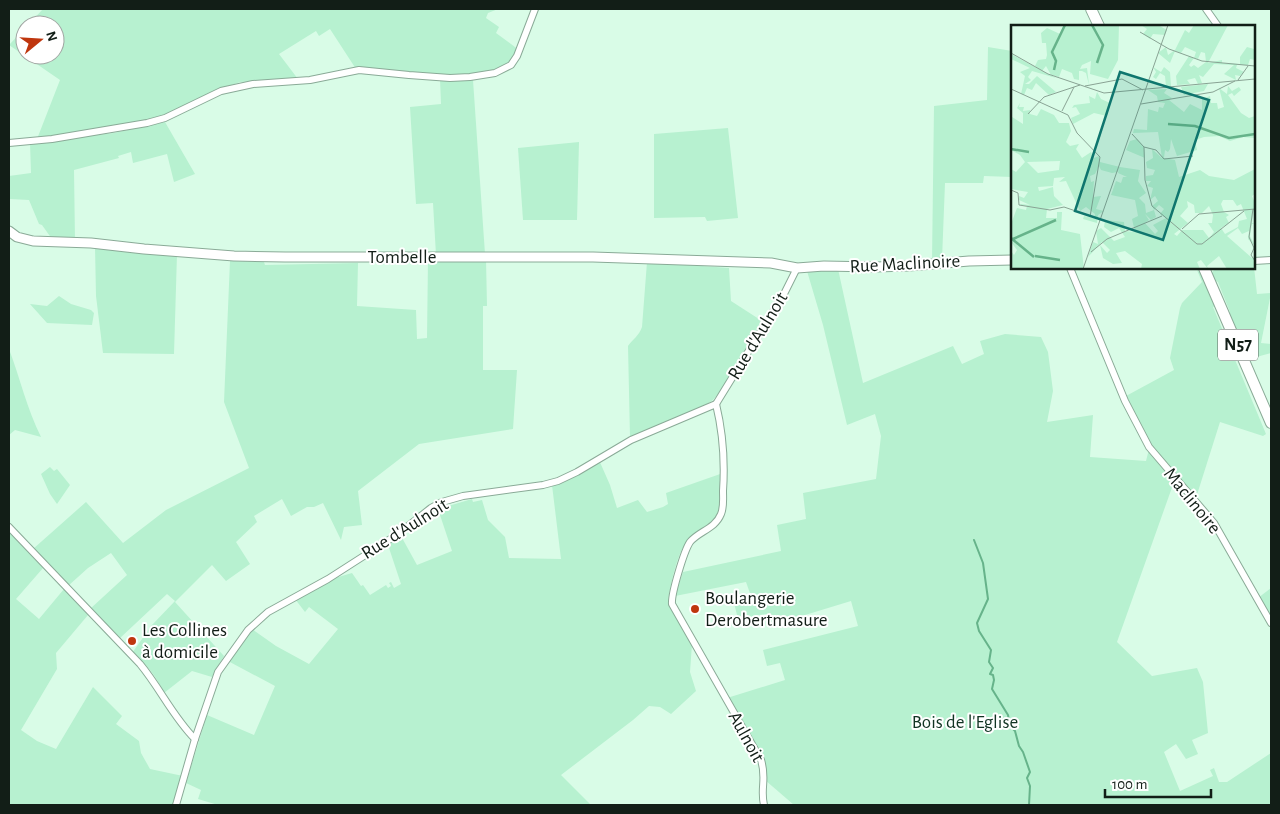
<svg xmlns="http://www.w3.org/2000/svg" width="1280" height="814" font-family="'Alegreya Sans',sans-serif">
  <rect width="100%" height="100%" fill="#d9fce7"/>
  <g fill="#b7f1d0">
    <path d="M43 9H498L488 13 486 18 499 27 496 33 519 50C516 54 512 62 508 65 476 85 394 72 356 69L330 29 319 36 316 31 279 54 298 79 240 82 218 90 161 117 127 125 72 132 37 139 60 80 9 45 25 28V55H55V25H28Z"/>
    <path d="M988 47 1012 51V177L984 176 983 183H945L942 260 932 261 934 106 987 100Z"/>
    <path d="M440 79 450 81 473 80 485 254 436 255 433 203 416 204 410 107 441 104Z"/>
    <path d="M165 122 195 174 174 182 167 154 133 163 131 152 118 156 119 158 74 170 75 241 52 239 42 225 39 224 29 200 9 199V176L31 173 30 143 114 133Z"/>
    <path d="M728 128 738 218 707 221 705 217 654 218V134Z"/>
    <path d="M579 142 577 220H523L518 148Z"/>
    <path d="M95 246 177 254 174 354 103 353 96 296Z"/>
    <path d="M428 259H435L436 262H485L486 259 487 306H483V370H517L513 429 419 444 358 491 362 525 344 527 341 540 323 503 314 507H307L291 516 282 499 254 516 257 522 236 542 250 564 226 581 212 565 175 602 224 656 212 677 192 671 164 693C156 676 147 664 132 653L152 625 175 601 167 594 119 639 90 609 127 575 111 553 88 568 68 586 33 549 86 502 123 543 166 510 249 468 224 402 230 261 264 262 265 265 358 263 357 306 416 310 417 339 427 338Z"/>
    <path d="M647 262 729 268 731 301 762 321 721 390 713 400 704 406 630 437 628 346C633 339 639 336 642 327Z"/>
    <path d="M1254 267 1257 294 1271 293 1261 343 1271 344V353L1249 359 1230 316V312L1218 282 1214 280 1212 275 1213 271 1216 268Z"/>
    <path d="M838 269 863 383 953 346 962 364 984 354 980 341 1005 334 1041 337 1048 352 1053 391 1047 422 1093 415 1090 457 1146 461 1149 449 1175 479 1117 642 1152 676 1197 668 1203 682 1208 733 1192 740 1198 754 1186 759 1176 744 1164 752 1180 791 1213 776 1210 770 1214 768 1219 782H1227L1271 753V805H794L765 780 766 770 727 698 785 680 780 663 767 666 763 650 858 626 851 601 769 626 766 614 738 619 734 603 752 599 746 582 675 596 683 572 781 551 777 525 806 519 803 493 876 479 881 436 875 414 847 425 823 325 807 271Z"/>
    <path d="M1197 270 1202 274 1216 306 1213 307 1266 434 1263 436 1220 422 1195 501 1146 439 1126 396 1174 370 1170 358 1180 308 1182 303 1202 282Z"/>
    <path d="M59 296 71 304 91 310 94 313 92 325 47 323 30 304 47 306Z"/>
    <path d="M9 349C20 378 27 409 41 437L15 430 9 435Z"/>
    <path d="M599 460 610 485 617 508 638 500 647 512 663 507 668 504 666 493 723 473C722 485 723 513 714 522 706 530 693 533 686 543 676 557 671 584 668 601L692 644 690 672 696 691 671 714 660 707 649 706 633 720 561 775 591 805H218L198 799 201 790 186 783 207 715 254 735 275 686 228 661 252 629 276 646 309 664 338 629 309 607 305 612 295 599 335 578 352 573 361 586 363 585 370 595 386 585 388 588 391 586 389 583 391 582 394 588 401 584 388 545 401 536 417 565 452 551 438 509 472 499 473 502 482 500 488 520 505 537 509 558 561 559 552 485Z"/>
    <path d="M50 467 54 471 57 469 70 485 57 504 50 494 41 474Z"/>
    <path d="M9 532 43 568 16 599 39 619 64 589 88 615 56 653 57 669 21 730 37 741 56 749 93 687 122 716 116 724 139 741 141 753 150 769 183 776 175 805H9Z"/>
    <path d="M1271 588V621L1258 598Z"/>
  </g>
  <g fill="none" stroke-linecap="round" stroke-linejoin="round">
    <path stroke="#66b38a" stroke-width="2" d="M974 540 983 563 988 599 977 623 979 631 991 650 989 662 993 668 990 674 993 675 994 680 992 689 1008 715 1010 726 1015 731 1019 746 1023 752 1030 772 1027 778 1030 786 1029 805"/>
    <g stroke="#8aaa97" stroke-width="8">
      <g id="street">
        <path d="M1206 9 1218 26"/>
        <path d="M9 143 52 139 147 123 165 118 221 91 253 84 310 80 359 70 409 75 450 78 470 77 495 73 511 65 517 56 535 9"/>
        <path d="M1254 261 1271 260"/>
        <path d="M1070 268 1125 401 1149 447 1214 523 1271 623"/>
        <path d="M716 404C723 433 725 462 723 491 723 499 724 507 721 514 715 529 699 531 690 542 684 551 671 594 672 604L761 760C767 778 760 789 764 805"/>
        <path d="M9 527 140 664C160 688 173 717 195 739"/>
        <path d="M176 805 195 739 218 672 248 630 268 612 328 579 398 534 431 508 442 502 463 496 543 485 558 481 577 472 631 440 716 404 785 292 797 268"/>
      </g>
    </g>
    <g stroke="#8aaa97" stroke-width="11">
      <path id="secondary" d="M9 231 17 237 33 241 91 243 144 249 234 256 285 257H593L771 263 797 268 824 266 875 267 909 266 969 261 1012 260"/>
    </g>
    <g stroke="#8aaa97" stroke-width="12">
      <g id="primary">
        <path d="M1091 9 1099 26"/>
        <path d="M1204 268 1271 423"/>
      </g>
    </g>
    <use href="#street" stroke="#fff" stroke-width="6"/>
    <use href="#secondary" stroke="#fff" stroke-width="9"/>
    <use href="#primary" stroke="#fff" stroke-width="10"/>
  </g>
  <g fill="#bf360e" stroke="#fff" stroke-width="2">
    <circle cx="695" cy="609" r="5"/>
    <circle cx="132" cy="641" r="5"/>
  </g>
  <g text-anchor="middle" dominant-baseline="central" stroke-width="4" stroke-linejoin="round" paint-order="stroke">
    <rect fill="#fff" stroke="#59625d" stroke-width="1" x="1218" y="329.5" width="40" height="31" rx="4"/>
    <g font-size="18" font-weight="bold" fill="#121e17">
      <text x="1238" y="345">N57</text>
    </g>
    <g font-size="19" fill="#121e17" stroke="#fff">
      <text x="402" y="257">Tombelle</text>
      <text transform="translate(905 264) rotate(-3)">Rue Maclinoire</text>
      <text transform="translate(758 336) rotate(-59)">Rue d'Aulnoit</text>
      <text transform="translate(1192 501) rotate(51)">Maclinoire</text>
      <text transform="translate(405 529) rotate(-32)">Rue d'Aulnoit</text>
      <text transform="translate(746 737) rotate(61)">Aulnoit</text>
    </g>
    <g font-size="19" fill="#121e17" stroke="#fff" text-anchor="start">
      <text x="705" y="598">Boulangerie<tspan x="705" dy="22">Derobertmasure</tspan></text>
      <text x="142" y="630">Les Collines<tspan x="142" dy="22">à domicile</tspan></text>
    </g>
    <g font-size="19" fill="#113423" stroke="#fff">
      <text x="965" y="722">Bois de l'Eglise</text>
    </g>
  </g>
  <g transform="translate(1011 25)">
    <rect width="244" height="244" fill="#d9fce7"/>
    <path d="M53 0H108L107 35 97 54 79 49 80 36 71 40 69 44 76 43 78 60 75 48 71 46H68V55L63 54 61 48 51 44 48 52 40 50 35 41 31 46 24 41 27 35 35 34 36 30 35 18H31L30 8 36 3 49 9ZM130 0H147L156 5 154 10 142 9 139 14 132 9 136 4ZM183 0H217L197 38 211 35V38L229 39V32L236 22 243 24 244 35 239 34 237 40H226L225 43 233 47 229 51 224 50 225 55 213 49 223 40 203 39 192 52 188 50 191 58 187 59 184 53 176 55 179 59 166 60 165 51 178 31 164 26 159 38 147 28 155 22 157 30 164 25 174 5 178 8ZM174 22 185 27 183 33 187 34 190 27 194 28 195 37 187 43 183 40 180 42 178 40 183 33 170 28ZM0 29 45 53 21 46 17 52 20 55 14 59H18L26 51 45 67 38 70 25 58 21 65 16 63 13 70 10 69 14 51 9 47 19 43 0 34ZM142 42 150 47 153 42 159 47 160 61 155 62 154 51 149 48 145 54 142 52 145 47ZM197 59 193 66 173 70 170 62ZM217 61 221 66 228 62 230 65 223 71 221 68 217 70 230 88 238 93 244 91V113L232 112 219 116 208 111 193 112 184 115 186 125 166 131 160 114 159 124 157 127 154 125 153 133 164 135 168 152 189 145 198 151 223 155 244 144V169L241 171 244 178 241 198 244 199H241L239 211 244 221 237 214 238 206 231 209 227 203 216 211 241 233 244 232V244H216L208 231 196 241 197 244 190 235 186 237 189 244H130L131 239 114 226 105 228 111 238 102 239 92 233 89 220 96 228 99 225 91 217 77 232 82 217 87 219 85 206 90 203 103 216 114 212 108 203 100 207 93 202 94 195 113 197 114 206 124 207 121 194 127 191 124 175 100 170 105 156 110 158 112 152H116L107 148 109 142 129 145 127 156 135 168 128 173 134 179 135 188 143 185 141 181 147 176 144 171 139 175 142 163 136 161 140 156H135V151L142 150 144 145 136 143 135 137 142 133 141 124 151 133 147 107 122 108 123 104 136 105 137 84 147 87 148 82 152 83 154 78 147 77 146 71 137 65 156 64 153 68 161 73 158 75 173 87 179 79 191 85V74L199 71 200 78H206L207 84 213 82 208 63 216 69ZM212 175H222L226 181 230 179 236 194 228 196 227 202 214 209 210 203 218 198 215 192 218 190 213 187 210 179ZM176 176 183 180 184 188H191L198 181 202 190 201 198H197L203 207 198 213 192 205H171L166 211 163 209 177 198 169 191 177 182ZM148 180 153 184 149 189 155 193 142 200 147 206 144 209 134 198 138 195 134 189 140 195 145 192 143 185ZM86 67 90 74 99 78 96 91 83 88 62 99 60 93 69 89 65 82 61 83 63 80 79 78 78 71 84 74ZM9 78 8 82H13L12 86 19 85V89L26 91 30 84 43 90 48 98H58L60 106 55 117 59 121 68 119 65 124 71 133 80 127 83 133 88 131 89 137 109 142 107 147 101 148 90 145 88 141 84 149 79 151 80 157 83 156 82 172 90 171 85 184 93 186 87 190 86 198 72 194 73 191 83 193 84 189 75 182 69 186 55 156 48 157 54 152 43 153 42 161 27 162 28 166 42 162 43 171 52 180 36 184 35 193H46V187H51L50 205 69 209 73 244H0V226L3 230 6 225 0 217V199L6 183 15 185 16 181 9 180 10 179 19 180 8 175V171L13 173 17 167 0 164V144L5 147 14 137 9 130 0 125V86L1 92 12 99V88L6 83ZM16 137 49 136 48 145 27 148ZM126 114 133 122 134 133 115 125 119 116Z" fill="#b7f1d0" fill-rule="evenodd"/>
    <path fill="none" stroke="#66b38a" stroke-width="2.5" d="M81 0 92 20 86 38M43 45 45 36 41 27 54 0M157 99 184 101 218 113 244 109M0 124 18 127M0 213 23 232M2 214 45 195M24 231 49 235"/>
    <path fill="none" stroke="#89a394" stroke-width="1" d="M129 7 158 24 191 36 244 41M0 28 37 49 93 68 244 54M227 55 237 41M74 61 111 54 132 65M0 64 57 90 66 108 89 132 79 192M130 79 202 67 224 56M51 86 63 62M17 89 33 72 69 60M121 109 133 122 134 155 141 181 186 219H191L233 186M133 122 145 125 153 134 182 131M0 165 7 168 8 180 39 185 53 182 88 194M242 184 238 212 243 223 240 230 244 236M171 204 188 189 244 184M80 227 96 214 151 191M72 244 157 0"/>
    <path fill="#0f766e" fill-opacity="0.15" stroke="#0f766e" stroke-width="2.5" d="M109 47 198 75 152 215 64 186Z"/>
    <rect width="244" height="244" fill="none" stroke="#121e17" stroke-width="2.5"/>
  </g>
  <rect width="1280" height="814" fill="none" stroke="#121e17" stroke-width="20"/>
  <g transform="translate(40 40) rotate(72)"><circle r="24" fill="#ffffff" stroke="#a0a5a2"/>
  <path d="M0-4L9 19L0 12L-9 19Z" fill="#bf360e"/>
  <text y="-8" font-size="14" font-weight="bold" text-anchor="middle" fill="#121e17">N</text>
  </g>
  <path d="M1105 789v8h106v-8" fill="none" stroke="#121e17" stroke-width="2.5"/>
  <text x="1112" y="789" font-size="15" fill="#121e17" stroke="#ffffff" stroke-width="4" paint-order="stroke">100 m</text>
</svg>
